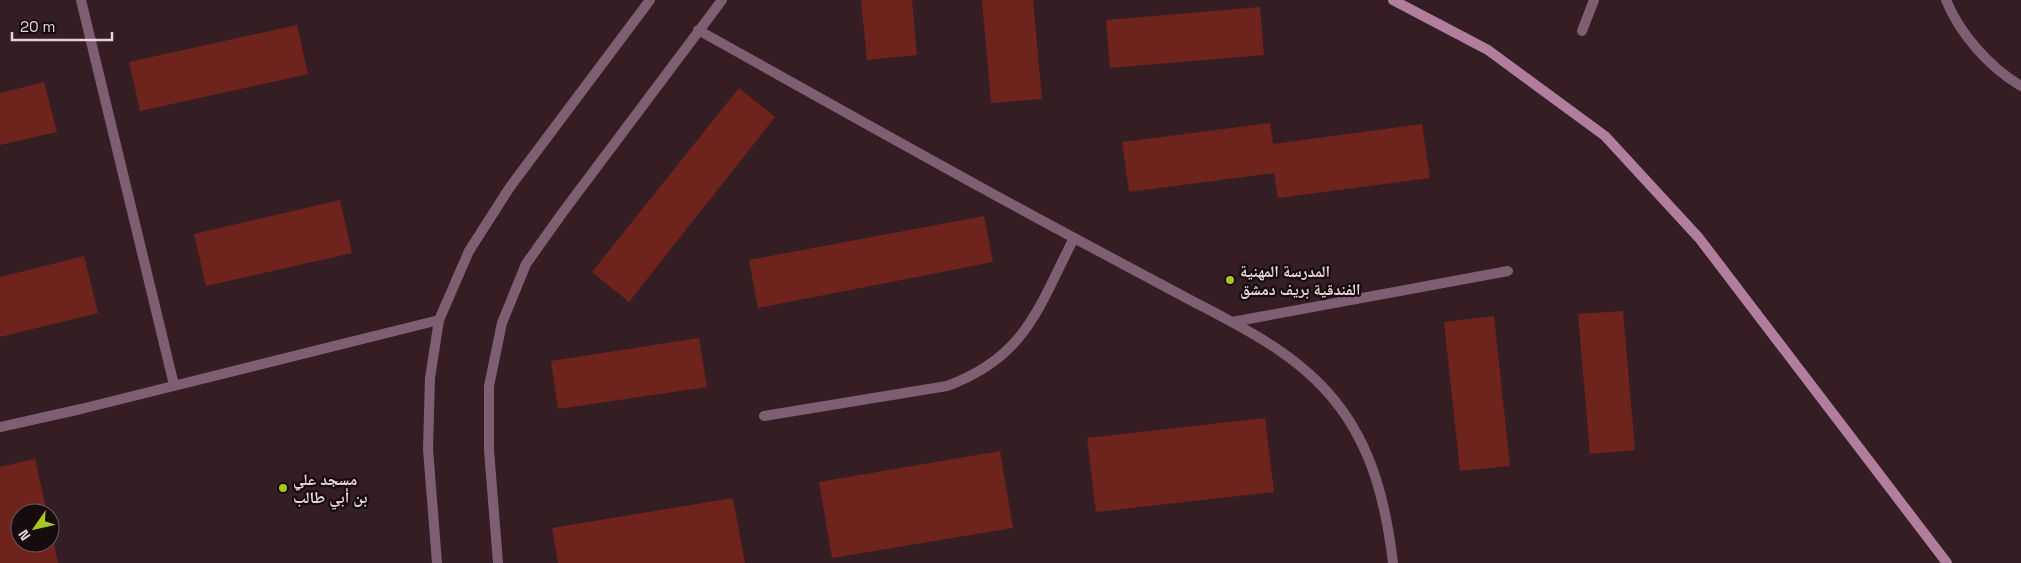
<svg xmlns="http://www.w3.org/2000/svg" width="2021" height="563" font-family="'Space Grotesk','Noto Naskh Arabic',sans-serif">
  <rect width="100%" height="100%" fill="#351e23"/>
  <g fill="#6e231c">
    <path d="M861 0H912L917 55 867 60Z"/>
    <path d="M982 0H1033L1042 99 991 103Z"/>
    <path d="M1260 7 1264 55 1110 68 1106 20Z"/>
    <path d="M297 25 308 74 140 111 129 62Z"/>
    <path d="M44 82 57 132 0 145V93Z"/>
    <path d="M739 88 775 117 629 302 592 272Z"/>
    <path d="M1270 123 1273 144 1422 124 1430 178 1278 198 1274 173 1129 192 1122 142Z"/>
    <path d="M340 200 352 253 206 286 194 234Z"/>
    <path d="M984 216 993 262 758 308 749 260Z"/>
    <path d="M84 256 98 313 0 337V277Z"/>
    <path d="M1623 311 1635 450 1590 454 1578 314Z"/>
    <path d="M1494 316 1510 466 1460 471 1444 322Z"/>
    <path d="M699 338 707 387 558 409 551 361Z"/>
    <path d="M1265 418 1274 492 1096 512 1087 438Z"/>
    <path d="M1000 451 1013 528 832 558 819 482Z"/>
    <path d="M35 459 47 513H20V543H50L51 530 58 563H0V467Z"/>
    <path d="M733 498 745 563H558L552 528Z"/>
  </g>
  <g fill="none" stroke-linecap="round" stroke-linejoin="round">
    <g stroke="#7e5f71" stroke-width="10">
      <path d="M1232 322 1508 271"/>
      <path d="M764 416 947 386C1026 357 1038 308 1074 238"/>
    </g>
    <g stroke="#7e5f71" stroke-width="10">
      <path d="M81 0 174 385"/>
      <path d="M1946 0C1960 34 1989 67 2021 86"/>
      <path d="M698 30C824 100 949 171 1076 239 1115 260 1155 281 1194 302 1246 329 1298 355 1335 401 1373 448 1386 505 1393 563"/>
      <path d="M1582 31 1594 0"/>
      <path d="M0 427 81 409 439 320"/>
      <path d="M437 563 428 449 430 378 439 320 469 251 510 187 650 0"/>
      <path d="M498 563 489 450V386L502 323 526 264 563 212 722 0"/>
    </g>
    <path stroke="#b17f9d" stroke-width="10" d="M1393 0 1488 50 1605 136 1699 238 1947 563"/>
  </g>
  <g fill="#a7c71e" stroke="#160b0d" stroke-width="2">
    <circle cx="1230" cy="280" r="5"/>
    <circle cx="283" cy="488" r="5"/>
  </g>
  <g text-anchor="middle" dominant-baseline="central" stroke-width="4.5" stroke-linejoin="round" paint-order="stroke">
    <g font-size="16" font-weight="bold" fill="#e5d4d7" stroke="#160b0d" text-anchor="start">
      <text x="1240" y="271">المدرسة المهنية<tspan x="1240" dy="18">الفندقية بريف دمشق</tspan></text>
      <text x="293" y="479">مسجد علي<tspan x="293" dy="18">بن أبي طالب</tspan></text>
    </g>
  </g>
  <g transform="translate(35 528) rotate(236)"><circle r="24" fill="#160b0d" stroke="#695b5e"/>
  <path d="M0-4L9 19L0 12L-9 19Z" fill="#a7c71e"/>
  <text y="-8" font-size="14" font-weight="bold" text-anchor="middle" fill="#e5d4d7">N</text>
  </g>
  <path d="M12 32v8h100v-8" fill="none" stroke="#e5d4d7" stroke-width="2.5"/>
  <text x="20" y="32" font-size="15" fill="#e5d4d7" stroke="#160b0d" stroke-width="4" paint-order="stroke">20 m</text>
</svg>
